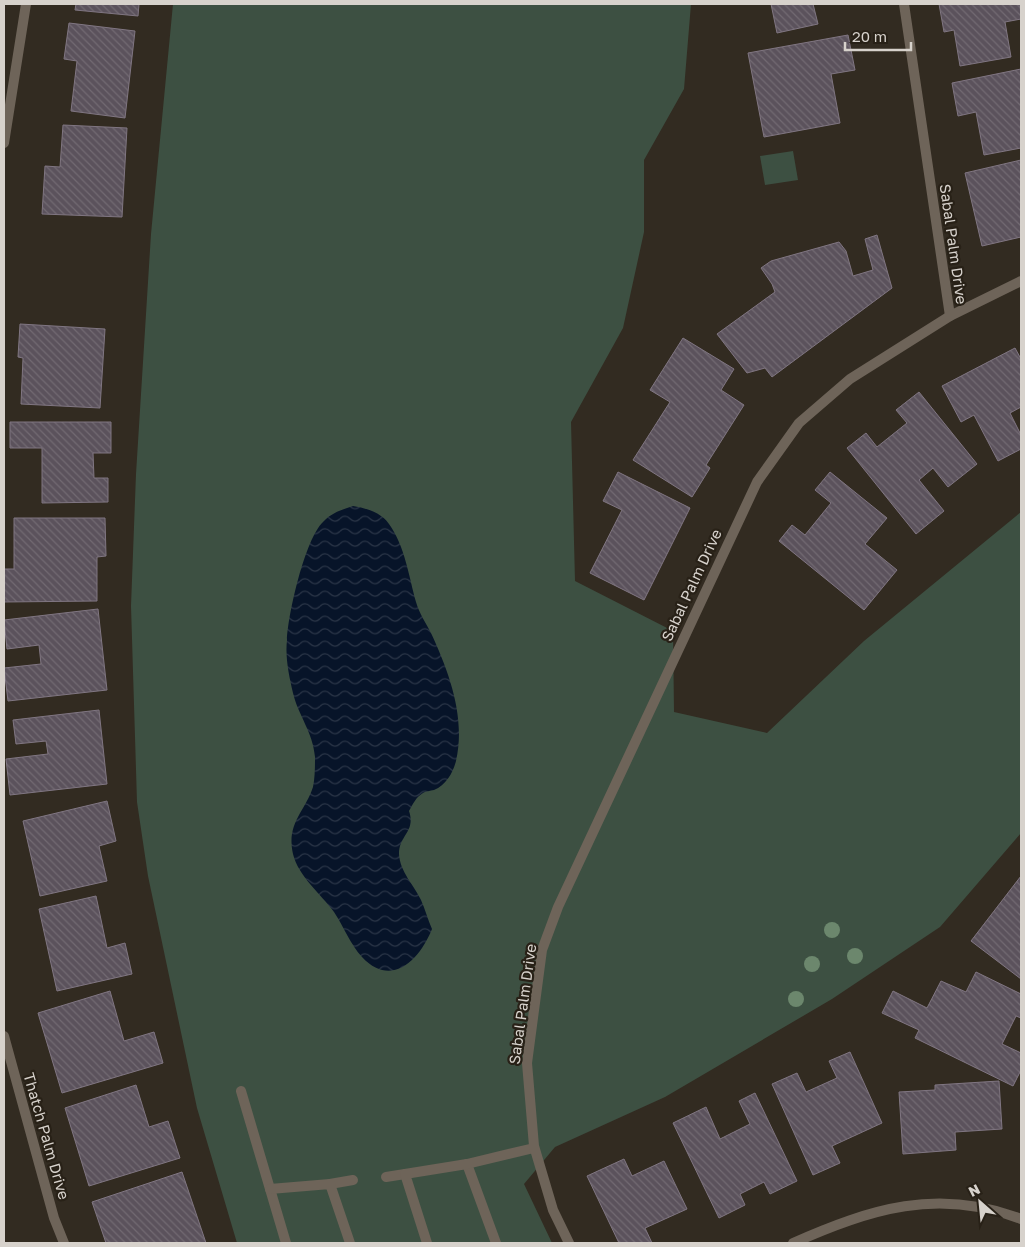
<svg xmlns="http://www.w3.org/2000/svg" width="1025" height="1247" font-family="'Golos Text',sans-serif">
  <defs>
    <pattern id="water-waves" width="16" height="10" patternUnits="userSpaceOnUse" patternTransform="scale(1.25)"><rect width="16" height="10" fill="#071429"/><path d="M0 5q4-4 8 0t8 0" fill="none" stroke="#2a3547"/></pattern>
    <pattern id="building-back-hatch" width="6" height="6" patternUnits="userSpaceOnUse" patternTransform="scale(1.25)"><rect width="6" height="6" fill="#5b525c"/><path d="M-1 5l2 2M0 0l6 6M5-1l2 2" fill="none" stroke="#726a72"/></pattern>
  </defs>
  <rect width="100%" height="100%" fill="#322b21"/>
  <g fill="#3d5042">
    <path d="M173 4H691L684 89 644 160V232L623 328 571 422 575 581 673 631 674 712 767 733 864 641 1021 512V833L940 927 832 999 665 1097 555 1147 524 1184 552 1243H237L197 1108 148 876 137 802 131 606 136 474 151 234Z"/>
    <path d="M793 151 798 180 765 185 760 156Z"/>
  </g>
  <path fill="url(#water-waves)" d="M353 506C365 508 381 512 389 524 405 546 409 577 416 602 419 613 426 623 431 633 449 672 466 717 456 761 453 773 446 785 434 790 430 791 426 791 423 793 416 797 413 804 409 811 416 832 399 835 399 854 400 872 414 885 421 900 425 909 428 920 432 929 420 959 392 989 362 957 350 944 344 927 334 912 321 894 298 876 293 854 286 823 305 812 313 787 315 778 315 765 315 757 313 732 298 715 293 693 289 676 285 657 287 640 288 614 305 539 323 522 331 513 341 510 353 506Z"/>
  <g fill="url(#building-back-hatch)" stroke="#807682">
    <path d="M76 4H139L138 16 75 10Z"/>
    <path d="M771 4H813L818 24 777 33Z"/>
    <path d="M939 4H1020L1021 19 1005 22 1011 57 960 66 954 30 944 32Z"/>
    <path d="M69 23 135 31 125 118 71 111 77 61 64 59Z"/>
    <path d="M848 35 855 70 831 74 840 123 764 137 748 53Z"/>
    <path d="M1021 69V148L984 155 976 112 958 116 952 83Z"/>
    <path d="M63 125 127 128 122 217 42 214 45 166 60 167Z"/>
    <path d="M1021 160V237L982 246 965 173Z"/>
    <path d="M877 235 892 288 772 377 765 368 747 373 717 334 775 292 772 284 761 268 771 261 839 242 846 251 853 276 873 270 865 239Z"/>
    <path d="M20 324 105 329 100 408 21 404 23 358 18 357Z"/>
    <path d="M683 338 734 369 721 390 744 405 706 465 710 468 692 497 633 460 670 402 650 390Z"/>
    <path d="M1015 348 1021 359V407L1010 413 1021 435V449L998 461 974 415 961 422 942 386Z"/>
    <path d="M919 392 977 464 948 487 933 468 919 480 944 511 916 534 847 448 866 433 877 447 907 423 896 410Z"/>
    <path d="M10 422H111V453H93L94 478H108V502L42 503V448H10Z"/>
    <path d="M618 472 690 508 644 600 590 573 622 510 603 501Z"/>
    <path d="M830 472 887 518 865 544 897 570 864 610 779 541 792 525 805 535 831 503 815 490Z"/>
    <path d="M14 518H105L106 556 97 557V601L4 602V569H14Z"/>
    <path d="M98 609 107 690 8 701 4 668 41 664 39 645 7 649 4 620Z"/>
    <path d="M99 710 107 784 10 795 6 759 48 754 46 741 16 744 13 720Z"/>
    <path d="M107 801 116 841 99 846 107 881 40 896 23 821Z"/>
    <path d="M1021 876V979L971 941Z"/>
    <path d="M96 896 107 948 125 943 132 974 57 991 39 909Z"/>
    <path d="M976 972 1021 994V1018L1016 1016 1002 1044 1021 1053V1070L1013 1086 915 1038 919 1030 882 1013 893 991 927 1008 941 981 966 992Z"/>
    <path d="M110 991 124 1041 154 1032 163 1063 62 1093 38 1013Z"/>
    <path d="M850 1052 882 1123 832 1146 840 1163 813 1175 772 1084 797 1073 806 1092 837 1078 829 1061Z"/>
    <path d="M999 1081 1002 1129 955 1132 956 1150 903 1154 899 1092 935 1090V1085Z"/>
    <path d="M136 1085 149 1127 168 1121 180 1158 89 1186 65 1108Z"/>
    <path d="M755 1093 797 1181 770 1194 764 1182 740 1194 745 1205 719 1218 673 1123 706 1107 720 1139 750 1124 739 1101Z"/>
    <path d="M624 1159 632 1176 664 1161 687 1209 645 1228 652 1243H619L587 1176Z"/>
    <path d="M182 1172 206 1243H106L92 1202Z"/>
  </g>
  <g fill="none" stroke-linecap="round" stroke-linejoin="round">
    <g stroke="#6e6459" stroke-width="10">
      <path d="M241 1091 286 1243"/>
      <path d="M467 1164 496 1243"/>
      <path d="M386 1177 405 1174"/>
      <path d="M330 1184 353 1180"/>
      <path d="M270 1189 330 1184 350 1243"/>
      <path d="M427 1243 405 1174 467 1164 534 1148"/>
    </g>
    <g stroke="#6e6459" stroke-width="10">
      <path d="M904 4 950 316"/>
      <path d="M4 143 26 4"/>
      <path d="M4 1036 54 1218 64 1243"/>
      <path d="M569 1243 553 1210 534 1146 527 1063 542 950 558 907 757 482 799 423 850 379 950 316 1021 281"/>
      <path d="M793 1243C870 1209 938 1187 1021 1219"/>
    </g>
  </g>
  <g fill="#6c876d">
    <circle cx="832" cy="930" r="8"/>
    <circle cx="855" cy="956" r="8"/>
    <circle cx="812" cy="964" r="8"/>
    <circle cx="796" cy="999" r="8"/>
  </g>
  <g text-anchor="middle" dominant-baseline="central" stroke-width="4.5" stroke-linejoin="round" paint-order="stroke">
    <g font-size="15" fill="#d7d2cc" stroke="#282117">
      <text transform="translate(954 244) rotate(82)">Sabal Palm Drive</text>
      <text transform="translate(691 585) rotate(-65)">Sabal Palm Drive</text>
      <text transform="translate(522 1004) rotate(-82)">Sabal Palm Drive</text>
      <text transform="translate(47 1136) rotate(74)">Thatch Palm Drive</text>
    </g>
  </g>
  <rect width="1025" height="1247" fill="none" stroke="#d7d2cc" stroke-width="10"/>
  <g transform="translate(980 1202) rotate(333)" stroke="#282117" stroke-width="4" paint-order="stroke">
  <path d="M0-4L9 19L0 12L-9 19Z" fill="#d7d2cc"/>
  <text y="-8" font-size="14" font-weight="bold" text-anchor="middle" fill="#d7d2cc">N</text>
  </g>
  <path d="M845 42v8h66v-8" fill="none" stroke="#d7d2cc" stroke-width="2.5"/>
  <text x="852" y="42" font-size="15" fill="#d7d2cc" stroke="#282117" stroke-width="4" paint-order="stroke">20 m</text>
</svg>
